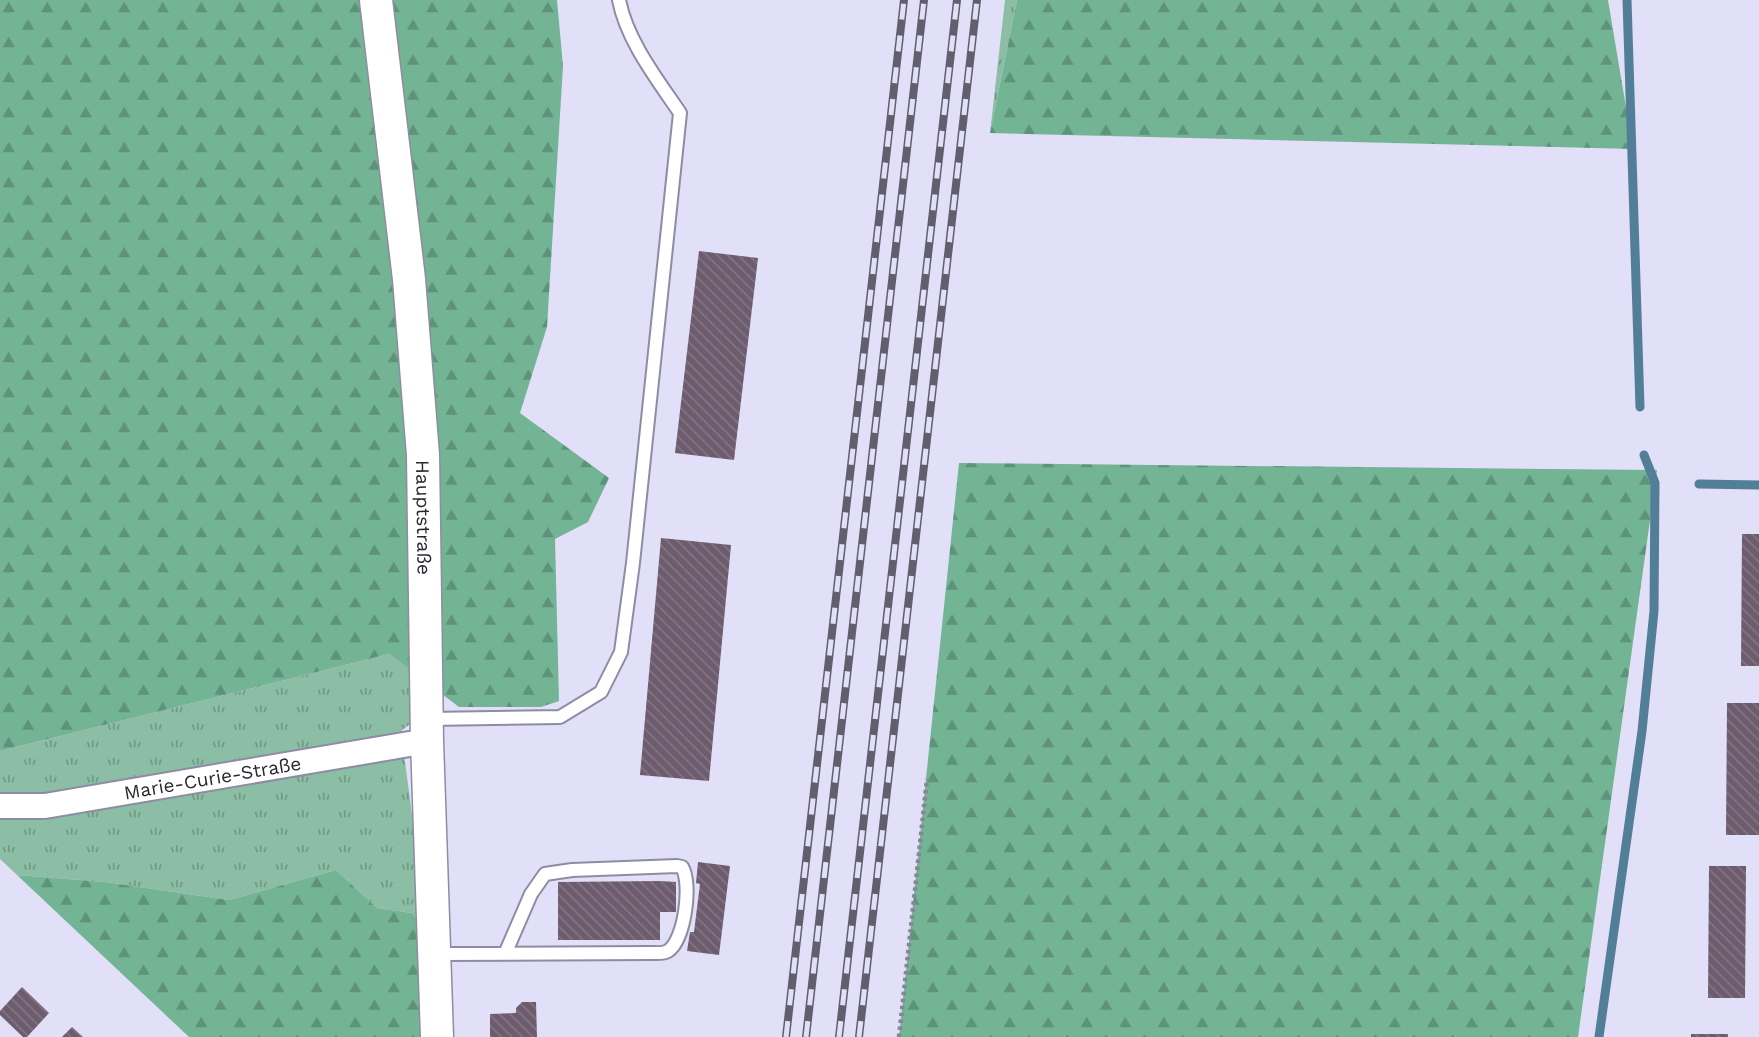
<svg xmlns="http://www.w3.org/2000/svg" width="1759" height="1037" font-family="'Work Sans',sans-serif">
  <defs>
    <pattern id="grass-tufts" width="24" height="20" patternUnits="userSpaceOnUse" patternTransform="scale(1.75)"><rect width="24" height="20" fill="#8bbea5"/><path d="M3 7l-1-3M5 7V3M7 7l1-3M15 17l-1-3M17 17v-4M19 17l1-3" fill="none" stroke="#729a87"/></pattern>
    <pattern id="forest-firs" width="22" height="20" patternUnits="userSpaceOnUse" patternTransform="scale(1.75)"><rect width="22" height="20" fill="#73b495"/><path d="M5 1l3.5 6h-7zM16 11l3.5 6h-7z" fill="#5e927a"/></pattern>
    <pattern id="building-back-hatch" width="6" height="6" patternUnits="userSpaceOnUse" patternTransform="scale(1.75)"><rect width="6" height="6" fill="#6d5c6d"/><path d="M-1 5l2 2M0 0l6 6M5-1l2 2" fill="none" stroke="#817482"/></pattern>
  </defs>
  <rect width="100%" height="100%" fill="#e2dff8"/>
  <g fill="url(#grass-tufts)">
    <path d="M1005 0H1017L990 133Z"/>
    <path d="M389 654 417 675 414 721 401 731 412 815 419 817 422 925 412 913 377 908 336 870 229 900 105 882 17 875 0 859V751Z"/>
  </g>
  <g fill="url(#forest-firs)">
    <path d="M0 0H557L563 66 547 327 520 413 609 478 588 522 555 539 559 701 541 707H459L389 654 0 751Z"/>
    <path d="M1017 0H1608L1633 149 990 133Z"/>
    <path d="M959 463 1657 470 1578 1037H899Z"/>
    <path d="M336 870 377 908 412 913 422 925 428 1037H189L17 875 105 882 229 900Z"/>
  </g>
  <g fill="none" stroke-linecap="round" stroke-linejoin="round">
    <g stroke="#527e97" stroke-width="9">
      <path d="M1627 0 1640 407"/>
      <path d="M1699 484 1759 485"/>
      <path d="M1599 1037 1642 731 1654 611 1655 483 1644 455"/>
    </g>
  </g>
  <g fill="url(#building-back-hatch)">
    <path d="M699 251 758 258 734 460 675 453Z"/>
    <path d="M1742 534H1759V666H1741Z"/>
    <path d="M661 538 731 545 709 781 640 775Z"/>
    <path d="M1727 703H1759V835H1726Z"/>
    <path d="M698 862 730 866 719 955 687 951 690 932H694L700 884 696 883Z"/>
    <path d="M1709 866H1746L1745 998H1708Z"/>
    <path d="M660 881 676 882V912H660V940H558V882Z"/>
    <path d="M22 987 49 1013 27 1037H23L0 1015V1011Z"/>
    <path d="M522 1002H536L537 1037H490V1014L516 1013V1008Z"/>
    <path d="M72 1027 83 1037H62Z"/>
    <rect x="1691" y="1034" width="37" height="3"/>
  </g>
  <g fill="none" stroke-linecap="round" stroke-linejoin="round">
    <g stroke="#8e8ca2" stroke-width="16">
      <g id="service">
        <path d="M428 719 560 717 601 692 621 652 633 563 680 113C657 79 627 41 619 0"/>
        <path d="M436 954 651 953C656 953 663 954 668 951 685 940 692 883 682 867L677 866 572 870 545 874 531 894 505 954"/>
      </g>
    </g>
    <g stroke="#8e8ca2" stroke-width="28">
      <g id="minor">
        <path id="s1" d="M0 806H45L427 741"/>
      </g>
    </g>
    <g stroke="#8e8ca2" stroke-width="35">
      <g id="tertiary">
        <path id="s2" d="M376 0 409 279 423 455 427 741 437 1037"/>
      </g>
    </g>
    <path stroke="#868496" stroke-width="4.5" stroke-dasharray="3.5 3.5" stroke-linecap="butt" d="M899 1037 927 779"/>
    <use href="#service" stroke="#fff" stroke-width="12"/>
    <use href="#minor" stroke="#fff" stroke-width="24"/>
    <use href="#tertiary" stroke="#fff" stroke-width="32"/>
    <g stroke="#615f6d" stroke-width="8">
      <g id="rail">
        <path d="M786 1037 904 0"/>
        <path d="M806 1037 924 0"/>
        <path d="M839 1037 957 0"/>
        <path d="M859 1037 977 0"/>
      </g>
    </g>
    <use href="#rail" stroke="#e2dff8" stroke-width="5" stroke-dasharray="16" stroke-linecap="butt"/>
  </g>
  <g text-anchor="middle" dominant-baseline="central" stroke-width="7" stroke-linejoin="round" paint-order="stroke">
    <g font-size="19" fill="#282730" stroke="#e2dff8">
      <text stroke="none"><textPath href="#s2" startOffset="520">Hauptstraße</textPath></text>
      <text stroke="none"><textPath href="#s1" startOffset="215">Marie-Curie-Straße</textPath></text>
    </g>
  </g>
</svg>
